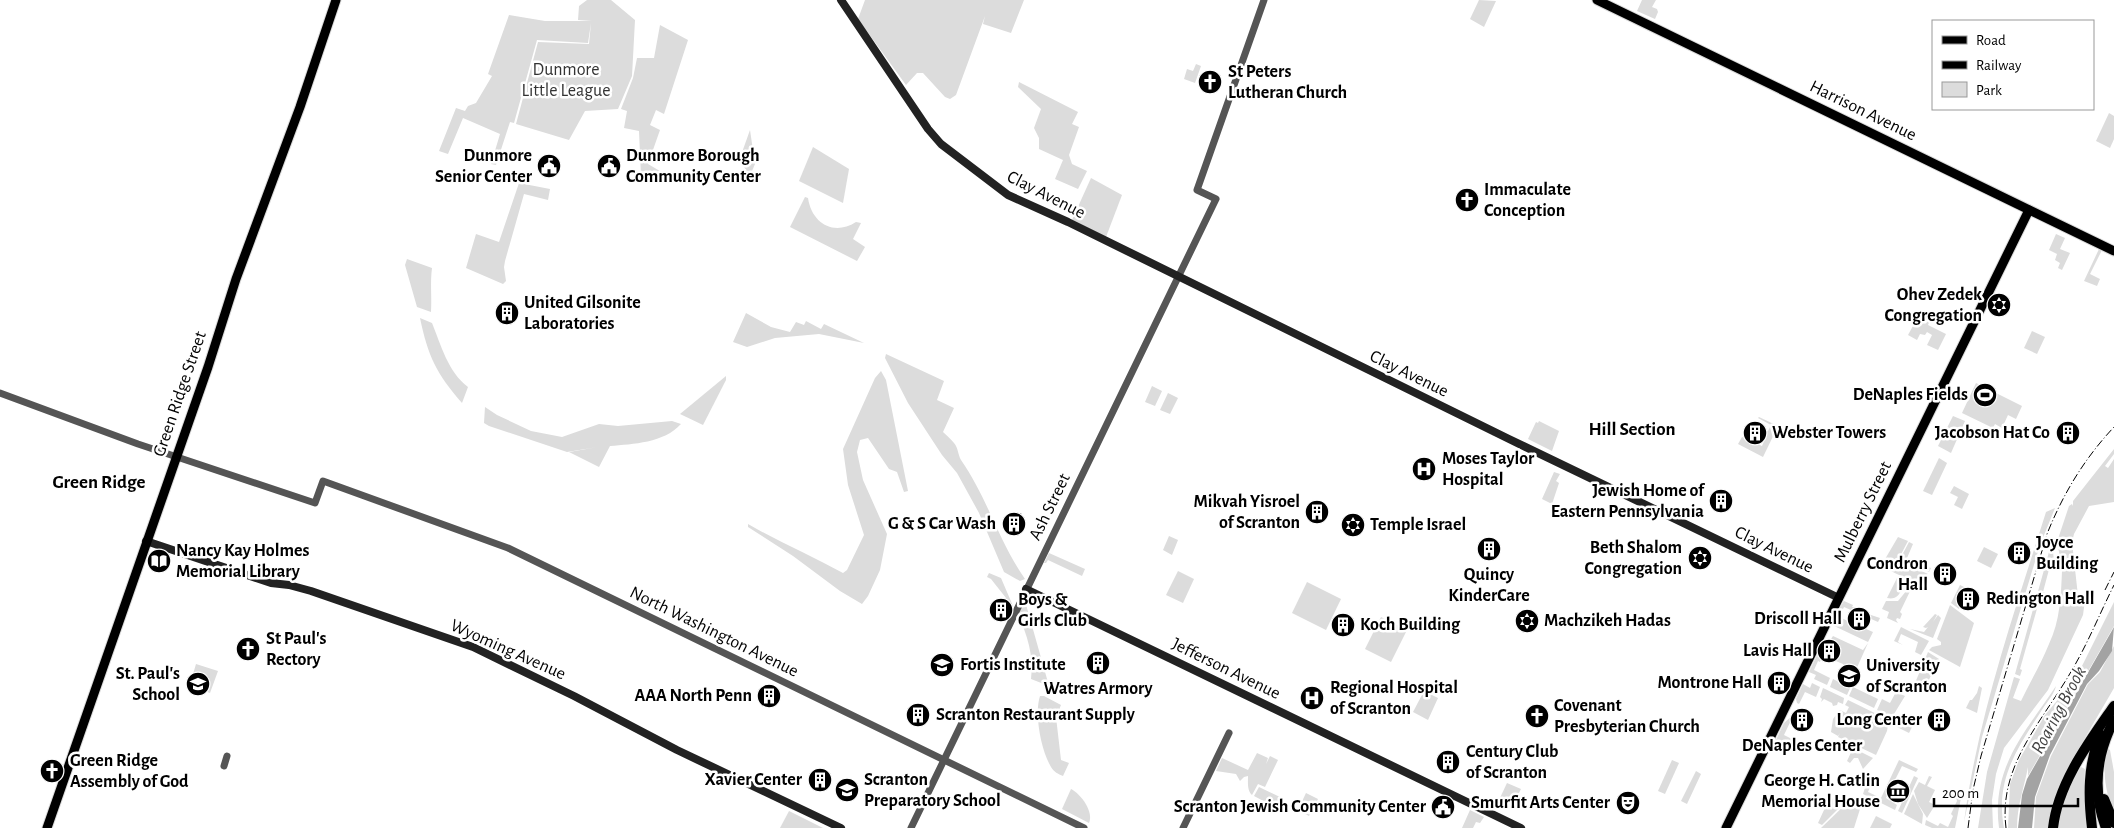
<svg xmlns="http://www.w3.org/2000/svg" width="2114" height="828" font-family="'Alegreya Sans',sans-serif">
  <rect width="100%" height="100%" fill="#fff"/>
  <g fill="#dcdcdc">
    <path d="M587 0H611L635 20 632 76 618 109 585 111 569 140 516 124 538 42 589 44 591 23 588 43 537 40 514 123 510 122 496 165 491 164 500 134 463 118 448 154 439 151 456 108 465 111 468 106 476 103 492 76 488 74 509 15 545 21H592L578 20 579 6Z"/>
    <path d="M865 0H1024L1011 33 983 24 985 16 956 95 950 99 945 97 923 73H917L906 85 858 19Z"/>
    <path d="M1479 0 1496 1 1484 27 1470 19Z"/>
    <path d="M1642 0H1656L1652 7 1657 9 1658 12 1655 19 1637 11Z"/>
    <path d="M660 25 688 40 664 114 656 110 650 125 660 130 648 164 675 180 658 183 641 177 639 131 624 128 627 111 621 109 633 78 637 58H654Z"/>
    <path d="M1196 64 1201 66 1195 83 1184 79 1187 69 1193 71Z"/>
    <path d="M1019 82 1078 112 1072 124 1079 127 1069 155 1072 164 1087 171 1078 189 1055 179 1063 160 1039 149V138L1034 128 1041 109 1018 87Z"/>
    <path d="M2109 113 2114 116V139L2110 148 2096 141Z"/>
    <path d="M750 130 755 164 749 178 740 158Z"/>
    <path d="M813 147 849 169 843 203 799 181Z"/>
    <path d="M1091 178 1122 195 1106 237 1072 220Z"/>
    <path d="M519 183 550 189 548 200 524 194 505 261 504 267 506 281 503 284 466 268 476 234 499 242Z"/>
    <path d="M805 197 808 198C812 224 834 236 856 222L861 223 853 239 865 247 857 261 790 227Z"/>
    <path d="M2056 234 2065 238 2060 249 2070 253 2062 270 2058 268 2060 263 2055 260 2057 254 2049 250Z"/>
    <path d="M2099 249 2102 250 2090 274 2100 279 2097 286 2084 281Z"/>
    <path d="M407 259 432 268C430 283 432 297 431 312L417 307 405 265Z"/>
    <path d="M746 313 771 327 790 332 796 322 804 325 806 321 821 329 824 324 864 343 819 334 775 338 747 347 733 342Z"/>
    <path d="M1919 315 1930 320 1928 325 1946 334 1938 350 1927 345 1932 335 1927 332 1925 335 1920 334 1917 340 1908 335Z"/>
    <path d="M420 318 432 323C441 345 448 372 468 387L462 403C436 373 428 356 420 318Z"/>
    <path d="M2032 331 2045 337 2037 354 2024 348Z"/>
    <path d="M886 354 944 381 937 400 954 408 943 432C947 436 951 439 954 443 958 447 958 455 961 460 987 497 999 542 1025 579L1020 581 1004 572 979 513 957 473 942 455 908 403 885 358Z"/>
    <path d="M881 371 886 380 908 491 904 492 897 472 889 469 868 438 860 440 857 452 863 480 887 534 880 570 868 596 862 604 840 591 793 556 748 527V524C779 542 812 556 843 573L847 570 864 535 848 485 843 449 875 378Z"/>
    <path d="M726 376V380L703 425 680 414Z"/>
    <path d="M1976 383 2022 406 2016 419 2008 415 2002 428 1995 424 1993 428 1962 413Z"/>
    <path d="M1152 386 1162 391 1155 406 1145 402Z"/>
    <path d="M1168 393 1178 398 1170 414 1160 410Z"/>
    <path d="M485 407 497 415 531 431 562 437 599 424 618 426 672 421 681 424C664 443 633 444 610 446L599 467 569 452 598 447 567 452 489 426 484 423Z"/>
    <path d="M1953 416 1965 421 1951 453 1938 446Z"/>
    <path d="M1759 417 1778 426 1763 457 1738 444 1742 437 1762 446 1767 434 1758 429 1759 427 1768 431 1771 425 1758 418Z"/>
    <path d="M1539 421 1559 431 1552 451 1528 439 1536 422 1538 423Z"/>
    <path d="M2114 449V454L2105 466 2108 468 2114 459V502L2089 506 2074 534 2072 542 2078 596 2085 600 2083 615 2048 690 2004 748 1996 774 1992 800 1993 828H1978L1987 772 2014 677 2020 679 2013 698 2021 701C2030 682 2041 664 2049 644 2060 621 2061 596 2062 571L2059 570 2061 562 2057 542 2069 506 2072 504 2073 506V501Z"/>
    <path d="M1939 458 1947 463 1932 495 1923 491Z"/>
    <path d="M1554 472 1560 474 1556 481 1559 483 1552 504 1542 499Z"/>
    <path d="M1954 486 1969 494 1962 509 1954 505 1958 497 1950 493Z"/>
    <path d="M2055 508 2040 545 1982 737 1964 822C1978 715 2014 614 2046 512Z"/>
    <path d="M1169 536 1178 540 1172 555 1163 550Z"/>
    <path d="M1898 537 1908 541 1898 560 1928 574C1911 586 1897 573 1881 566Z"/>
    <path d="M2052 541 2054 562H2051L2043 592 2049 595 2047 599 2040 598 2020 669 2022 670 2020 676 2015 674Z"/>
    <path d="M1909 542 1913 544 1907 558 1931 568 1929 572 1900 559Z"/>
    <path d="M1984 547 1998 554 1991 568 1977 561Z"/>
    <path d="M1049 553 1085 569 1082 576 1048 560 1046 563H1044Z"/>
    <path d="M1178 571 1194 579 1183 603 1166 595Z"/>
    <path d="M989 573 1001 578 1013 606 1004 601 1006 598 991 579 987 577Z"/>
    <path d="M1897 578 1908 582C1900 589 1900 601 1887 598Z"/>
    <path d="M1307 582 1341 599 1326 630 1292 613Z"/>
    <path d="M1912 584 1913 585 1900 612 1902 614 1900 619 1897 618 1896 620 1898 623 1887 618 1889 612 1882 609 1886 601H1898Z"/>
    <path d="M1960 585 1966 588 1961 597 1965 600 1961 603 1959 609 1951 603Z"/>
    <path d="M1025 601 1049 686 1031 679C1034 655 1027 635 1018 614Z"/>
    <path d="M1844 601 1853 605 1852 607 1860 608V610L1862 609 1868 614 1880 618 1878 622 1844 607 1840 615 1839 609Z"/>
    <path d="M2114 602V626L2028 776V767C2024 788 2017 806 2017 828H2008L2010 784 2019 760 2045 715 2076 678Z"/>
    <path d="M1950 605 1974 623 1960 667 1929 650 1932 647 1941 645V642L1937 639Z"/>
    <path d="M1838 610 1839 617 1873 632 1868 642 1832 625Z"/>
    <path d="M1935 614 1937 615 1933 622 1938 615 1941 618 1933 638 1910 629 1924 632 1928 627 1926 628 1923 627 1924 626Z"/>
    <path d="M1381 617 1407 630 1391 662 1365 649Z"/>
    <path d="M1901 627 1929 641 1921 655 1915 652 1918 642 1901 634 1898 642 1903 645 1894 641Z"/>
    <path d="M1833 636 1863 650 1868 643 1855 672 1845 669 1843 664 1831 659 1838 643 1831 639Z"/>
    <path d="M1825 639 1828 640 1820 662 1818 661 1814 670 1830 678 1827 685 1814 679 1816 675 1809 672Z"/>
    <path d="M2114 646V688L2064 774 2053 802 2049 828H2034L2036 797 2051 756 2088 684 2100 672Z"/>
    <path d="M1928 652 1939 659 1925 688 1915 683Z"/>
    <path d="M196 664 218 671 210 693 196 688 194 693 188 691Z"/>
    <path d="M1844 672 1855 677 1847 695 1830 687 1833 679 1849 687 1853 678Z"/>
    <path d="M1812 683 1820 687 1816 697 1805 692 1799 704 1797 703 1796 699 1803 684 1810 688Z"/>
    <path d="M1979 686 1982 688 1977 713 1966 708 1970 700H1972L1977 693Z"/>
    <path d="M2056 686C2054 695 2045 704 2040 713 2016 750 1995 781 2004 828H1999C1991 767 2025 733 2056 686Z"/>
    <path d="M1853 687 1878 699 1874 708 1849 696Z"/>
    <path d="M1823 688 1844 698 1843 704 1838 702 1837 705 1833 706 1832 703 1824 699 1821 702 1822 699 1820 697Z"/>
    <path d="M1424 691 1438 698 1428 720 1413 712Z"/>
    <path d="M1896 692 1905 696 1894 714 1890 716 1877 710 1882 699 1890 703Z"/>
    <path d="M1040 696H1044L1061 705 1056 717 1061 760 1069 763 1063 776C1058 774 1054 772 1051 767 1041 750 1034 714 1040 696Z"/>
    <path d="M1848 700 1889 720 1887 731 1876 755 1838 737 1840 733 1838 736 1831 732 1833 719 1840 710 1846 713 1849 707 1845 705Z"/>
    <path d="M1794 714 1784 735 1796 741 1792 748 1786 745 1776 750 1774 744 1784 723Z"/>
    <path d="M1900 714 1911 719 1908 725 1912 727 1909 733 1893 725Z"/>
    <path d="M1853 748 1873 758 1863 769 1858 758H1854L1850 763 1847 761Z"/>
    <path d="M2108 749 2110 750 2114 772V814C2106 793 2101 771 2108 749Z"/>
    <path d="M1257 753 1268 758 1266 764 1270 756 1278 760 1265 787 1258 784 1252 795C1247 790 1248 783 1248 776L1244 777 1240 781 1236 774 1216 771 1222 758 1248 770Z"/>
    <path d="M1672 760 1679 763 1665 794 1658 791Z"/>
    <path d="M1899 760 1918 769 1916 772 1902 766 1886 798 1897 805 1895 810 1863 794 1869 775 1874 777 1868 792 1881 798Z"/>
    <path d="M2081 767 2085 769 2084 781 2086 828H2056L2068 789Z"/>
    <path d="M1696 771 1701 774 1687 804 1681 801Z"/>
    <path d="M1914 776 1918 778 1902 813 1898 811Z"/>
    <path d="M1929 776 1932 777 1927 786 1935 790 1929 802 1935 805 1927 818 1918 804 1914 791 1919 782 1925 785Z"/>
    <path d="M1507 783 1521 789 1512 806 1499 800Z"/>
    <path d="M1259 787 1280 797 1277 805 1274 804 1273 806 1254 796Z"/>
    <path d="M1071 789C1081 794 1094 812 1089 823L1062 809Z"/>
    <path d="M1306 793 1318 799 1309 816 1298 810Z"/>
    <path d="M1836 794 1847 800 1822 825 1818 823 1830 797 1833 799Z"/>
    <path d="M1913 794 1923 814 1922 824 1904 814Z"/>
    <path d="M1954 794 1961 798 1955 828H1932L1925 825 1926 820 1938 826 1940 823 1948 827 1953 816 1951 814 1957 801 1956 797 1951 795Z"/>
    <path d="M1849 801 1857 805 1860 809 1854 828H1821Z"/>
    <path d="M1470 810 1484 817 1480 823 1476 822 1473 828H1462Z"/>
    <path d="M789 811 823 828H780Z"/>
    <path d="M1876 816 1892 824 1890 828H1870Z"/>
  </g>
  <path fill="#a3a3a3" d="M2114 627 2112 651 2099 671 2087 684 2050 755 2035 797 2032 828H2018L2022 795 2027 779Z"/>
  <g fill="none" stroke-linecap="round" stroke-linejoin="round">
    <g stroke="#dbdbdb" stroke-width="11">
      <g id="primary">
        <path d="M1597 0 2114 251"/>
        <path d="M47 828 208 367 236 279 300 107 336 0"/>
        <path d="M1726 828 2029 210"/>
      </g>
    </g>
    <g stroke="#dbdbdb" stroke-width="12">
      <g id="motorway">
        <path d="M2104 799 2114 823"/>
        <path d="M2053 828C2058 783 2089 742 2114 706"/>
        <path d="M2092 828C2088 795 2088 766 2100 734"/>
        <path d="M2106 828C2092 791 2096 755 2114 720"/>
      </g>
    </g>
    <g stroke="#555" stroke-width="7">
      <path d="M0 393 138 444 315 503 323 481 508 548 1084 828"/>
      <path d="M224 766 227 756"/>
      <path d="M911 828 1216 199 1197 190 1264 0"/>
      <path d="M1183 828 1229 733"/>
    </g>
    <g stroke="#222" stroke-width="8">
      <path d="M841 0 928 129 941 144 1008 195 1068 222 1509 439 1839 598"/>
      <path d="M146 541 271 583 289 585 311 591 473 647 574 696 677 750 841 828"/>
      <path d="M1026 589 1521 828"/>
    </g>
    <use href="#primary" stroke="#000" stroke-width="9"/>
    <use href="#motorway" stroke="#000" stroke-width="10"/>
    <g stroke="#000" stroke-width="1" stroke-dasharray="8 2.5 1 2.5" stroke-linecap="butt">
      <path d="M2105 590 2114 572"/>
      <path d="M1968 828 1973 790 1981 756 2047 534C2063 494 2084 459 2114 427"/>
      <path d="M2006 828C1998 765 2043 721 2072 670 2088 643 2100 613 2114 585"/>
    </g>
  </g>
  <defs>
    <g id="church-disc" transform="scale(1.25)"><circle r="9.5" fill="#000" stroke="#fff"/><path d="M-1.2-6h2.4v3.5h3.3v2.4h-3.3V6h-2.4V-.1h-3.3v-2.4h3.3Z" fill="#fff"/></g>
    <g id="civic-disc" transform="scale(1.25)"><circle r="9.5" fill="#000" stroke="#fff"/><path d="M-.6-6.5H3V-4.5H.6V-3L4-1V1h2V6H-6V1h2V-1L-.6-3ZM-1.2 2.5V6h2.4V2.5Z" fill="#fff"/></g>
    <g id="synagogue-disc" transform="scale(1.25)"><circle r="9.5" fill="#000" stroke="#fff"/><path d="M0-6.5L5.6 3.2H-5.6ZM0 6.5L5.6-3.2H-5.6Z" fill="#fff"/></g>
    <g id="building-disc" transform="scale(1.25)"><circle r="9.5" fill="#000" stroke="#fff"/><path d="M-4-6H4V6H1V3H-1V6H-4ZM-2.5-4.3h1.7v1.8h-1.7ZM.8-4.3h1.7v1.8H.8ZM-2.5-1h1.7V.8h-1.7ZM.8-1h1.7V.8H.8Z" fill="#fff"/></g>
    <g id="stadium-disc" transform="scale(1.25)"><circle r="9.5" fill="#000" stroke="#fff"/><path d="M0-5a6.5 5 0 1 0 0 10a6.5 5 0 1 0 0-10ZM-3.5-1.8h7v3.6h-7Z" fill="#fff"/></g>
    <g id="hospital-disc" transform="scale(1.25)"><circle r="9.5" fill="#000" stroke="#fff"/><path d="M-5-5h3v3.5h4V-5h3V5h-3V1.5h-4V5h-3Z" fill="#fff"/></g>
    <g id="library-disc" transform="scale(1.25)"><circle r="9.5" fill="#000" stroke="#fff"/><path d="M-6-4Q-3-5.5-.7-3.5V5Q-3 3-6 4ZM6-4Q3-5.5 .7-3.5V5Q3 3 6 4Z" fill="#fff"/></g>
    <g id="university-disc" transform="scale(1.25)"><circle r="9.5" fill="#000" stroke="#fff"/><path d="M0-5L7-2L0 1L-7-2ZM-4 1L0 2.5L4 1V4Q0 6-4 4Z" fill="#fff"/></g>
    <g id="school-disc" transform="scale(1.25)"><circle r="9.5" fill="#000" stroke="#fff"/><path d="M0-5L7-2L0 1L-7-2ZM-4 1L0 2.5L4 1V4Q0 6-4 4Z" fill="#fff"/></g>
    <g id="museum-disc" transform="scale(1.25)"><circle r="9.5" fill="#000" stroke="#fff"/><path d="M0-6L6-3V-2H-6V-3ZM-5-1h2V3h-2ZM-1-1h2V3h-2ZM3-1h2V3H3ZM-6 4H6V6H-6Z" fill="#fff"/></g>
    <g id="theatre-disc" transform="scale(1.25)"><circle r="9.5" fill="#000" stroke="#fff"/><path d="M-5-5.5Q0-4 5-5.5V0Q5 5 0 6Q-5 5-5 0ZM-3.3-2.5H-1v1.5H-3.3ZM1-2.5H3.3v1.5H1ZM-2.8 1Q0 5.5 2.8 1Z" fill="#fff"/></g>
  </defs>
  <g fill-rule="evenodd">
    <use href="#church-disc" x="1210" y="82"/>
    <use href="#civic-disc" x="549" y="166"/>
    <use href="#civic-disc" x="609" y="166"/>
    <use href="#church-disc" x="1467" y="200"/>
    <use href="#synagogue-disc" x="1999" y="305"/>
    <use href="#building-disc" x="507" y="313"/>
    <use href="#stadium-disc" x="1985" y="395"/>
    <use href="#building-disc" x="1755" y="433"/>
    <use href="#building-disc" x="2068" y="433"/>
    <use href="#hospital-disc" x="1424" y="469"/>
    <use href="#building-disc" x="1721" y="501"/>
    <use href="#building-disc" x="1317" y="512"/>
    <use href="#building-disc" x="1014" y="524"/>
    <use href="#synagogue-disc" x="1353" y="525"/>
    <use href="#building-disc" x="1489" y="549"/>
    <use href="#building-disc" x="2019" y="553"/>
    <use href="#synagogue-disc" x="1700" y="558"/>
    <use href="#library-disc" x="159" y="561"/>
    <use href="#building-disc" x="1945" y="574"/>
    <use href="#building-disc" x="1968" y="599"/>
    <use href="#building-disc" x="1001" y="610"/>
    <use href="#building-disc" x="1859" y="619"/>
    <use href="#synagogue-disc" x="1527" y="621"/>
    <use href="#building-disc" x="1343" y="625"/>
    <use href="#church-disc" x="248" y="649"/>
    <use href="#building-disc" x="1829" y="651"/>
    <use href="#building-disc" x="1098" y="663"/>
    <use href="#university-disc" x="942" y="665"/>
    <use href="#university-disc" x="1849" y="676"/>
    <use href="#building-disc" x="1779" y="683"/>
    <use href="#school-disc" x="198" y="684"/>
    <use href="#building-disc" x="769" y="696"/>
    <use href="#hospital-disc" x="1312" y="698"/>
    <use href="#building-disc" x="918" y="715"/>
    <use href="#church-disc" x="1537" y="716"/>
    <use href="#building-disc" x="1802" y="720"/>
    <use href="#building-disc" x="1939" y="720"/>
    <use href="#building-disc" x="1448" y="762"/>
    <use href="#church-disc" x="52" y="771"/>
    <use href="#building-disc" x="820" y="780"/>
    <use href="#school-disc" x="847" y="790"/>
    <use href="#museum-disc" x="1898" y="791"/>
    <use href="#theatre-disc" x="1628" y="803"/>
    <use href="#civic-disc" x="1443" y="807"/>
  </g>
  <g text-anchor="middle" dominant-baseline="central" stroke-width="5" stroke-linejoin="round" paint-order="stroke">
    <g font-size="18" fill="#333" stroke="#fff">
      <text x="566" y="70">Dunmore<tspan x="566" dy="21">Little League</tspan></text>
    </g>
    <g font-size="18" font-weight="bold" fill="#000" stroke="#fff" text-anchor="start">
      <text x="1228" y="72">St Peters<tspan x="1228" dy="21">Lutheran Church</tspan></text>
      <text x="532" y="156" text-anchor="end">Dunmore<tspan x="532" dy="21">Senior Center</tspan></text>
      <text x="626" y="156">Dunmore Borough<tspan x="626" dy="21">Community Center</tspan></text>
      <text x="1484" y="190">Immaculate<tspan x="1484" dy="21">Conception</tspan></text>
      <text x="1982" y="295" text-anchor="end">Ohev Zedek<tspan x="1982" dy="21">Congregation</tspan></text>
      <text x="524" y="303">United Gilsonite<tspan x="524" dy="21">Laboratories</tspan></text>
      <text x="1968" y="395" text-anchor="end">DeNaples Fields</text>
      <text x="1772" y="433">Webster Towers</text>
      <text x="2050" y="433" text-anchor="end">Jacobson Hat Co</text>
      <text x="1442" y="459">Moses Taylor<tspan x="1442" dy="21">Hospital</tspan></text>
      <text x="1704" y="491" text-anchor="end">Jewish Home of<tspan x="1704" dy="21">Eastern Pennsylvania</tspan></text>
      <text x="1300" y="502" text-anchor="end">Mikvah Yisroel<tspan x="1300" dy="21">of Scranton</tspan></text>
      <text x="996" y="524" text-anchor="end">G &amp; S Car Wash</text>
      <text x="1370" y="525">Temple Israel</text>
      <text x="2036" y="543">Joyce<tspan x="2036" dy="21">Building</tspan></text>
      <text x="1682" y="548" text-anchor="end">Beth Shalom<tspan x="1682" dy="21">Congregation</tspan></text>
      <text x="176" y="551">Nancy Kay Holmes<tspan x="176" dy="21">Memorial Library</tspan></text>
      <text x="1928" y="564" text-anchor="end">Condron<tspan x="1928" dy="21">Hall</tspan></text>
      <text x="1489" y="575" text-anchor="middle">Quincy<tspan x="1489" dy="21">KinderCare</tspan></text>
      <text x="1986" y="599">Redington Hall</text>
      <text x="1018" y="600">Boys &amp;<tspan x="1018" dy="21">Girls Club</tspan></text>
      <text x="1842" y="619" text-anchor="end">Driscoll Hall</text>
      <text x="1544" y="621">Machzikeh Hadas</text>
      <text x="1360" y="625">Koch Building</text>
      <text x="266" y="639">St Paul's<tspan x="266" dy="21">Rectory</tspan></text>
      <text x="1812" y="651" text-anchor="end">Lavis Hall</text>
      <text x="960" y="665">Fortis Institute</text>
      <text x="1866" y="666">University<tspan x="1866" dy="21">of Scranton</tspan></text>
      <text x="180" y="674" text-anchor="end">St. Paul's<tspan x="180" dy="21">School</tspan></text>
      <text x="1762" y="683" text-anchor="end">Montrone Hall</text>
      <text x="1330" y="688">Regional Hospital<tspan x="1330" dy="21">of Scranton</tspan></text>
      <text x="1098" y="689" text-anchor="middle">Watres Armory</text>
      <text x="752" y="696" text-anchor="end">AAA North Penn</text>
      <text x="1554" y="706">Covenant<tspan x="1554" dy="21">Presbyterian Church</tspan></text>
      <text x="936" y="715">Scranton Restaurant Supply</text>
      <text x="1922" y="720" text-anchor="end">Long Center</text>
      <text x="1802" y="746" text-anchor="middle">DeNaples Center</text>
      <text x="1466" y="752">Century Club<tspan x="1466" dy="21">of Scranton</tspan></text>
      <text x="70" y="761">Green Ridge<tspan x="70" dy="21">Assembly of God</tspan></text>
      <text x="802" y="780" text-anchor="end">Xavier Center</text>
      <text x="864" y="780">Scranton<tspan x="864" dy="21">Preparatory School</tspan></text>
      <text x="1880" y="781" text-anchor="end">George H. Catlin<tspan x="1880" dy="21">Memorial House</tspan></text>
      <text x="1610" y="803" text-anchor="end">Smurfit Arts Center</text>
      <text x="1426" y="807" text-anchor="end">Scranton Jewish Community Center</text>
    </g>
    <g font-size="18" fill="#000" stroke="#fff">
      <text transform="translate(1863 111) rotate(26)">Harrison Avenue</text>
      <text transform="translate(1046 195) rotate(27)">Clay Avenue</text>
      <text transform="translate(1409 374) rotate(26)">Clay Avenue</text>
      <text transform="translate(180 394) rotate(-71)">Green Ridge Street</text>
      <text transform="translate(1050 507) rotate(-64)">Ash Street</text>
      <text transform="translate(1863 512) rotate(-64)">Mulberry Street</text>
      <text transform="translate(1774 550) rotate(26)">Clay Avenue</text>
      <text transform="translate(714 632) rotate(26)">North Washington Avenue</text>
      <text transform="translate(508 650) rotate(24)">Wyoming Avenue</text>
      <text transform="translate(1226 669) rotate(26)">Jefferson Avenue</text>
    </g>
    <g font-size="19" font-weight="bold" fill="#000" stroke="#fff">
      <text x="1632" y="429">Hill Section</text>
      <text x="99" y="482">Green Ridge</text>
    </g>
    <g font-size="19" font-style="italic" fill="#444" stroke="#fff">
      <text transform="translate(2059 710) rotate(-62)">Roaring Brook</text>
    </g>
  </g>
  <rect x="1932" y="20" width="162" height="90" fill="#ffffff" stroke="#999999"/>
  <rect x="1942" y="36" width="25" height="8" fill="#000000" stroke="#999999"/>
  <text x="1976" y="45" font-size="15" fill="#000000">Road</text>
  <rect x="1942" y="61" width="25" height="8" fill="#000000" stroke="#999999"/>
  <text x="1976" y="70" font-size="15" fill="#000000">Railway</text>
  <rect x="1942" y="82" width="25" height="15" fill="#dcdcdc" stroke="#999999"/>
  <text x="1976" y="95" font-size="15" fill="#000000">Park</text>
  <path d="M1934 798v8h144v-8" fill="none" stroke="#000000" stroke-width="2.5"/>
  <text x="1942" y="798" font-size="15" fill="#000000" stroke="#ffffff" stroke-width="4" paint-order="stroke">200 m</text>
</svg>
